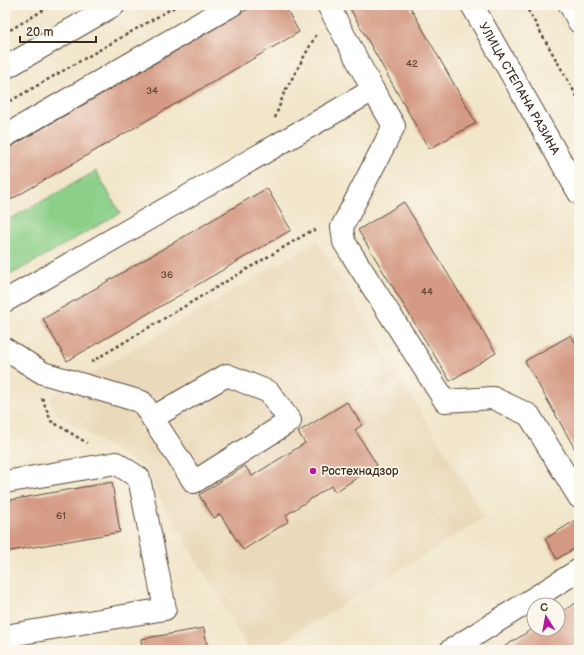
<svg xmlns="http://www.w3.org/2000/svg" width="584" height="655" font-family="'Balsamiq Sans',sans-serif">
  <rect width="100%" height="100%" fill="#fbf7ec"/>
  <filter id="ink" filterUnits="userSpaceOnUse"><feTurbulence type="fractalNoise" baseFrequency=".025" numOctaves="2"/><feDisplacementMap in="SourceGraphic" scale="8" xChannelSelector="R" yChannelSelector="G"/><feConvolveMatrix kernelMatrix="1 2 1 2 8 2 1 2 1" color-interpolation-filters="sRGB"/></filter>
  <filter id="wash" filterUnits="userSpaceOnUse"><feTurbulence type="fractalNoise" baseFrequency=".012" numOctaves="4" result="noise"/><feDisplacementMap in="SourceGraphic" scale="16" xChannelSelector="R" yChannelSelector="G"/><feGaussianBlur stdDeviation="0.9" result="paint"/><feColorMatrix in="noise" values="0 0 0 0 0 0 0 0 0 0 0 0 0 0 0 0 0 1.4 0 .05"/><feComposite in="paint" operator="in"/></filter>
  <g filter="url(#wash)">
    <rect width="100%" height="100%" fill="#f1e6ca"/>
    <path fill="#ead9ba" d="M317 241 485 518 268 650H249L143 468 58 415 49 399Z"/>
    <path fill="#8bcf88" stroke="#637c53" d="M96 171 120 213 5 278V222Z"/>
    <g id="blocks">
      <g fill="#d49a83">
        <path d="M255 5H284L299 32 5 203V150Z"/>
        <path d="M348 5H409L476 123 429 149Z"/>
        <path d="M267 188 291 230 67 361 43 319Z"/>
        <path d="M404 202 496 353 450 381 358 230Z"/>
        <path d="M571 335 579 349V456L525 361Z"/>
        <path d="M347 402 362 425 355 430 377 465 335 492 331 486 286 515 289 521 243 550 220 514 214 518 199 495 245 466 252 476 305 443 298 432Z"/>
        <path d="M112 482 120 532 5 552V501Z"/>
        <path d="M579 518V546L557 559 545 539Z"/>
        <path d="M579 601V650H499L534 628 558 629V614Z"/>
        <path d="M204 628 208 650H142L141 639Z"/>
      </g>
    </g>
  </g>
  <g filter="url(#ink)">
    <use href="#blocks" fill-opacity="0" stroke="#564638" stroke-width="1"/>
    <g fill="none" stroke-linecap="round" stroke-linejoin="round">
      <g stroke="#564638" stroke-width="24">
        <g id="minor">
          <path d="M5 68 114 5"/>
          <path d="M373 90 394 126 342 227 344 242 445 401 493 398 529 415 579 497"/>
          <path d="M5 136 232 5"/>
          <path d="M5 301 373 90 328 5"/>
          <path d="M5 349 43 373 142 402 194 482 290 421 269 392 227 375 152 418"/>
          <path d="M5 482 116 463 139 478 165 609 5 636"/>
          <path d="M451 650 579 570"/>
        </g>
      </g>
      <g stroke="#564638" stroke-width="24">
        <g id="major">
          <path id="s1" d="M472 5 579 193"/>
          <path d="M570 5 579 22"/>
        </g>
      </g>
      <g stroke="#564638" stroke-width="2.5" stroke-dasharray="3 3" stroke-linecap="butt">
        <path d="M525 5 579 100"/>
        <path d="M5 33 52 5"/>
        <path d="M5 104 178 5"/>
        <path d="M275 118 284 93 316 35"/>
        <path d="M91 362 311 231 318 230"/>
        <path d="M42 398 51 421 87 443"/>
      </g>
      <use href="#minor" stroke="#fff" stroke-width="22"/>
      <use href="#major" stroke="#fff" stroke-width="22"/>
    </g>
  </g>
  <circle fill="#b5179e" stroke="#fbf7ec" stroke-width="1.5" cx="313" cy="471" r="4"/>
  <g text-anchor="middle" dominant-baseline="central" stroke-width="3.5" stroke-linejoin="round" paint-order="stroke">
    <g font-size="10" fill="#614637">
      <text x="412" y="64">42</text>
      <text x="152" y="91">34</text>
      <text x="167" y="275">36</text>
      <text x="427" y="292">44</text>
      <text x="61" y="516">61</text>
    </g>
    <g font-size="12" fill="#3b2a1e" stroke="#fbf7ec">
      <text stroke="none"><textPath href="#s1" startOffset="96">УЛИЦА СТЕПАНА РАЗИНА</textPath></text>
    </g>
    <g font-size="12" fill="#3b2a1e" stroke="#fbf7ec" text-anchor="start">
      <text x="321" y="471">Ростехнадзор</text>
    </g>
  </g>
  <rect width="584" height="655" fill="none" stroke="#fbf7ec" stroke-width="20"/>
  <g transform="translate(546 617) rotate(349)"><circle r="19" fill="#fbf7ec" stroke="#aea59a"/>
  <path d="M0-3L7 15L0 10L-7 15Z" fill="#b5179e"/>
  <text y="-6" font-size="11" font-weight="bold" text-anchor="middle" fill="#3b2a1e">С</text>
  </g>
  <path d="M20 36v6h76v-6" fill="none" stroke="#3b2a1e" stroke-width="2"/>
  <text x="26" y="36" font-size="12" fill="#3b2a1e" stroke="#fbf7ec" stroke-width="3" paint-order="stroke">20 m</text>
</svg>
